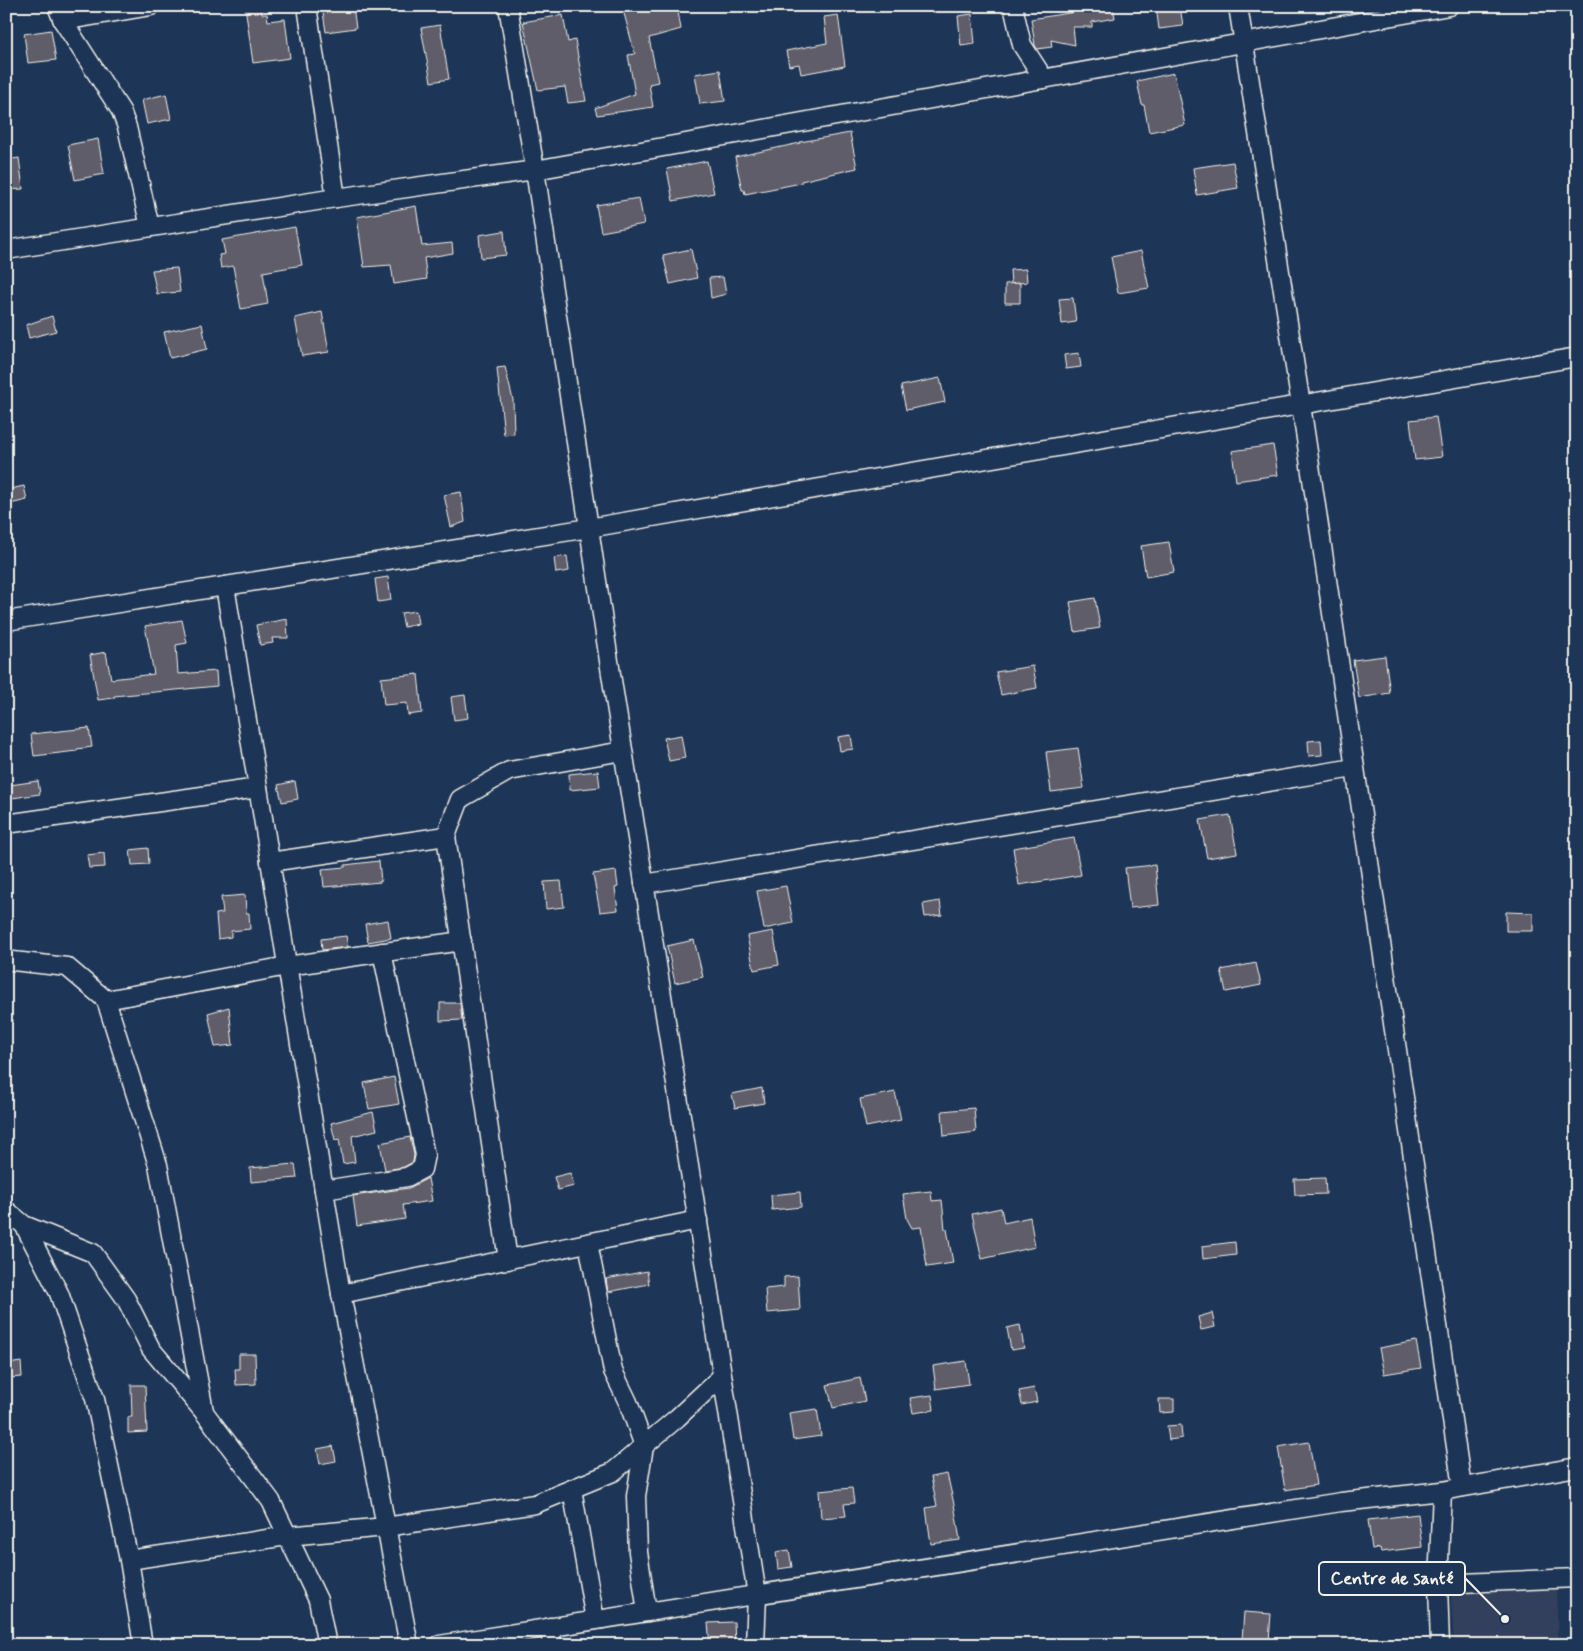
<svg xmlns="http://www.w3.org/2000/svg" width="1583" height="1651" font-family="Mynerve,sans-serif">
  <rect width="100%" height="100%" fill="#1d3557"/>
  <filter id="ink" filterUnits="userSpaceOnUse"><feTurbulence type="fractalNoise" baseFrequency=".02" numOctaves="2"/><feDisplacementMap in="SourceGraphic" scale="10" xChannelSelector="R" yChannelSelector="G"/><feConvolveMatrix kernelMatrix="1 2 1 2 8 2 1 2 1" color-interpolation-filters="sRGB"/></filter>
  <g filter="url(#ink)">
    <path fill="#31415d" d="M1556 1589 1558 1645H1454L1451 1594Z"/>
    <g fill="#5f5d6a" stroke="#f4f1e8">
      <path d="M245 6H259L262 14H267L268 21 285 19 290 58 253 63Z"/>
      <path d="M322 6H353L356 28 326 32Z"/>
      <path d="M622 6H677L681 29 649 38 658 82 649 84 653 107 597 115 595 108 635 94 628 55 635 54Z"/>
      <path d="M1087 6H1113L1115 18 1092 22V27H1073L1075 45 1051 40 1052 47 1037 49 1035 45 1031 19 1088 10Z"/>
      <path d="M1156 6H1180L1183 26 1159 29Z"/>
      <path d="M972 14 975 44 961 46 958 16Z"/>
      <path d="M563 15 568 42 575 40 586 101 568 103 565 87 538 90 523 22Z"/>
      <path d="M838 15 845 66 801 74 799 64 789 66 786 51 827 43 824 17Z"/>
      <path d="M440 25 449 79 431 82 421 28Z"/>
      <path d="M51 30 56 60 28 63 24 34Z"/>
      <path d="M720 70 725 101 700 104 695 74Z"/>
      <path d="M1174 73 1185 125 1149 132 1144 105H1142L1137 81Z"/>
      <path d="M166 94 171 119 147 124 142 100Z"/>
      <path d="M850 133 857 168 801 181V183L745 194 744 190H742L735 157 800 143V142Z"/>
      <path d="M98 139 104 174 75 180 68 145Z"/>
      <path d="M19 158 23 189 6 190V160Z"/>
      <path d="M707 161 714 193 673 201 667 169Z"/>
      <path d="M1233 162 1238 188 1197 195 1193 168Z"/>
      <path d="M639 198 644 224 601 232 596 205Z"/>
      <path d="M416 206 422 246 452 243 453 253 424 258 427 279 394 284 391 265 364 267 357 217Z"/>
      <path d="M295 227 302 265 263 272 268 304 241 309 233 266 221 268 219 255 225 254 222 240Z"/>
      <path d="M504 231 506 255 481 258 479 235Z"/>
      <path d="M691 249 697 278 670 284 663 255Z"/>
      <path d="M1141 251 1149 288 1118 293 1111 257Z"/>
      <path d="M177 268 180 292 157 294 152 270Z"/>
      <path d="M1026 269 1027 282 1011 284 1010 270Z"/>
      <path d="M723 277 726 294 711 298 709 278Z"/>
      <path d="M1020 283V303H1005V284Z"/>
      <path d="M1073 298 1076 322 1062 324 1059 299Z"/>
      <path d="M322 312 329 352 302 356 295 318Z"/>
      <path d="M52 316 56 331 29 338 26 325Z"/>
      <path d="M202 324 207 349 170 358 164 332Z"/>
      <path d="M1079 353 1081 367 1066 369 1064 355Z"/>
      <path d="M505 367 513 400 514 434 504 435 497 368Z"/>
      <path d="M940 378 945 402 906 410 901 386Z"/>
      <path d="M1436 417 1442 457 1415 460 1410 420Z"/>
      <path d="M1273 445 1278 475 1236 481 1232 451Z"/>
      <path d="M24 486 27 500 6 505V490Z"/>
      <path d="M461 492 465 522 451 527 444 495Z"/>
      <path d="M1169 542 1174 572 1146 577 1141 546Z"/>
      <path d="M567 556 569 571 556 573 554 558Z"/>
      <path d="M388 577 391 600 378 602 375 579Z"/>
      <path d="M1095 598 1100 628 1075 632 1070 602Z"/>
      <path d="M416 611 418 624 404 627 401 613Z"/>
      <path d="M287 619 288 638H272L273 643 260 645 256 625Z"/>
      <path d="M182 620 187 643 176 645 178 674 216 671 217 686 114 696V698L98 700 90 655 106 652 111 679 154 674 145 626Z"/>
      <path d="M1385 656 1390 693 1359 698 1353 660Z"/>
      <path d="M1033 666 1037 688 1001 695 996 672Z"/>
      <path d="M418 674 422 713 408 715 407 703 384 705 381 678Z"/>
      <path d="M465 695 468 718 454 720 451 697Z"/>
      <path d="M89 728 92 747 77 749V751L34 756 31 734Z"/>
      <path d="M681 735 685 758 669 761 664 738Z"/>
      <path d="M851 735 853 749 840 751 838 737Z"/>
      <path d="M1321 740 1322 755 1309 756 1308 741Z"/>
      <path d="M1078 748 1084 788 1051 792 1046 752Z"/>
      <path d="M598 771 600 787 570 790 569 774Z"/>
      <path d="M38 781 40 794 12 798 10 785Z"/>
      <path d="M295 781 298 799 282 802 278 785Z"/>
      <path d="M1230 815 1237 853 1207 858 1200 820Z"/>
      <path d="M1074 838 1081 875 1019 885 1013 848Z"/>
      <path d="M148 848 149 864 132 865 130 850Z"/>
      <path d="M104 853 105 867 89 868 87 855Z"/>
      <path d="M379 861 381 882 324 887 322 869 345 867V865Z"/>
      <path d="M1155 865 1159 905 1130 908 1125 868Z"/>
      <path d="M616 871 618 887 615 888 618 910 600 912 593 874Z"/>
      <path d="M561 881 564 907 546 909 544 882Z"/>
      <path d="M786 886 793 923 764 929 757 891Z"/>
      <path d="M245 895 246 913H249L250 929 231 931V937L218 939 216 914 223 913 221 897Z"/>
      <path d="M940 901 942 915 925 917 923 904Z"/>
      <path d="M1506 912 1533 913V931H1506Z"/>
      <path d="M388 920 391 938 368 942 365 924Z"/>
      <path d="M773 931 779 965 754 970 747 936Z"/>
      <path d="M346 936 348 947 322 950 321 939Z"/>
      <path d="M694 940 703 977 675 983 667 946Z"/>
      <path d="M1256 963 1261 985 1226 992 1221 970Z"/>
      <path d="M440 1003H460L462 1020 440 1021Z"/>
      <path d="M229 1007 233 1045 215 1047 208 1013Z"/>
      <path d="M394 1077 399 1104 369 1109 364 1083Z"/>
      <path d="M762 1088 764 1103 735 1108 732 1094Z"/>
      <path d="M895 1092 901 1120 866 1127 860 1099Z"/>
      <path d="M974 1108 976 1132 944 1136 942 1111Z"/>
      <path d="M373 1112 377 1130 352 1136 355 1162 343 1164 339 1139 335 1140 331 1123Z"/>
      <path d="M410 1137 414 1155 413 1162 404 1167 385 1170 380 1143Z"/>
      <path d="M295 1164 297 1178 251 1182 250 1168Z"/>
      <path d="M570 1173 574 1186 558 1190 554 1177Z"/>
      <path d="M428 1178 432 1201 403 1205 405 1219 357 1226 353 1196 409 1188Z"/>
      <path d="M1325 1178 1326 1194 1295 1195 1294 1179Z"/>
      <path d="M931 1191 932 1201 942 1200 945 1229H947L953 1263 927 1267 921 1227 912 1228 907 1219 903 1194Z"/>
      <path d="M800 1192 801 1207 772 1210 771 1195Z"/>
      <path d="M1001 1208 1004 1223 1030 1217 1035 1247 982 1259 972 1214Z"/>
      <path d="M1235 1242 1236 1255 1203 1259 1202 1246Z"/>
      <path d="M647 1271 649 1284 608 1292 606 1279Z"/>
      <path d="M798 1276 800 1310 767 1313 765 1289 784 1287V1277Z"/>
      <path d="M1212 1313 1215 1327 1201 1330 1198 1317Z"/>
      <path d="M1020 1325 1024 1348 1011 1350 1007 1328Z"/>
      <path d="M1416 1341 1421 1368 1384 1374 1379 1348Z"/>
      <path d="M239 1354H255L256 1384 236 1385 235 1369H239Z"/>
      <path d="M966 1361 969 1384 936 1389 933 1366Z"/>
      <path d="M21 1362 22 1377 9 1378 8 1364Z"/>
      <path d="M860 1378 865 1401 833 1408 827 1385Z"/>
      <path d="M131 1385H145L147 1432 128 1433V1417H132Z"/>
      <path d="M1034 1388 1037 1402 1022 1405 1019 1391Z"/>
      <path d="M932 1395 934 1410 913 1413 910 1398Z"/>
      <path d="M1159 1399H1174V1412L1160 1413Z"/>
      <path d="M817 1409 821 1436 793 1440 789 1413Z"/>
      <path d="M1181 1425 1182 1438 1169 1440 1167 1426Z"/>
      <path d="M1309 1442 1316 1485 1285 1490 1278 1447Z"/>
      <path d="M333 1446 336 1461 320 1464 317 1449Z"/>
      <path d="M947 1474 954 1504 960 1540 931 1544 926 1508 937 1506 931 1477Z"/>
      <path d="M852 1488 854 1503 844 1504 846 1516 821 1518 819 1491Z"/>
      <path d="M1418 1514 1422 1547 1381 1552 1380 1548 1372 1549 1368 1520Z"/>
      <path d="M789 1550 792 1567 778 1569 776 1552Z"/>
      <path d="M1244 1612 1271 1614 1269 1642 1242 1640Z"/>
      <path d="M734 1622 735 1643 710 1645 708 1623Z"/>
    </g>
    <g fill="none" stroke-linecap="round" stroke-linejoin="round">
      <g stroke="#f4f1e8" stroke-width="21">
        <g id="street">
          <path d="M57 6 63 21 121 111 127 127 150 227"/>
          <path d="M307 6 336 198"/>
          <path d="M508 6 535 170 611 674 757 1595 755 1645"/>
          <path d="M1013 6 1022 45 1044 79"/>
          <path d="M1238 6 1301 405 1462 1487"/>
          <path d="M63 21 151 6"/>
          <path d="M6 250 336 198 535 170 1449 6"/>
          <path d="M225 586 341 1294 409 1645"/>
          <path d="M6 621 589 528 1577 357"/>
          <path d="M6 824 258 788"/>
          <path d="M446 836 508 1260"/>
          <path d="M270 862 446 836 460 799 509 771 623 751"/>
          <path d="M644 884 1354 768"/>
          <path d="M6 961H13L67 967 106 1000 158 1165 204 1411"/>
          <path d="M106 1000 287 966 462 941"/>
          <path d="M324 1190 407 1177 422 1169 425 1155 382 952"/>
          <path d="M6 1210 24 1225 93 1253 126 1299 151 1349 204 1412 271 1501 318 1600 327 1645"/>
          <path d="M24 1225 59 1293 95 1399 129 1560 143 1645"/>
          <path d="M588 1243 613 1371 628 1402 644 1446 636 1496 638 1552 647 1612"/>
          <path d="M341 1294 698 1220"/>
          <path d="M572 1489 595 1620"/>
          <path d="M129 1560 287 1536 386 1527 535 1504 613 1472 677 1418 722 1376"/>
          <path d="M1438 1584 1577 1578"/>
          <path d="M550 1627 552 1645"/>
          <path d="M439 1645 1341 1502 1442 1491 1577 1467"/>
          <path d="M1440 1645 1438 1584 1442 1491"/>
        </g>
      </g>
      <use href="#street" stroke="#1d3557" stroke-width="18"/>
    </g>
  </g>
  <path fill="none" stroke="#f4f1e8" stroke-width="2" d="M1505 1619L1465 1578"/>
  <circle fill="#f4f1e8" stroke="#1d3557" stroke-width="2" cx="1505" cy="1619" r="5"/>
  <rect fill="#1d3557" stroke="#f4f1e8" stroke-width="2" x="1319" y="1562" width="146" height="33" rx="5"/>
  <g font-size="18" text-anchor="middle" font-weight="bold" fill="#f4f1e8">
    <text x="1392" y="1584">Centre de santé</text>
  </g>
  <rect width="1583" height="1651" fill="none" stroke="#1d3557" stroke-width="25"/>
  <rect x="12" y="12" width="1558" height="1626" fill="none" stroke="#f4f1e8" stroke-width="2" filter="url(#ink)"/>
</svg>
